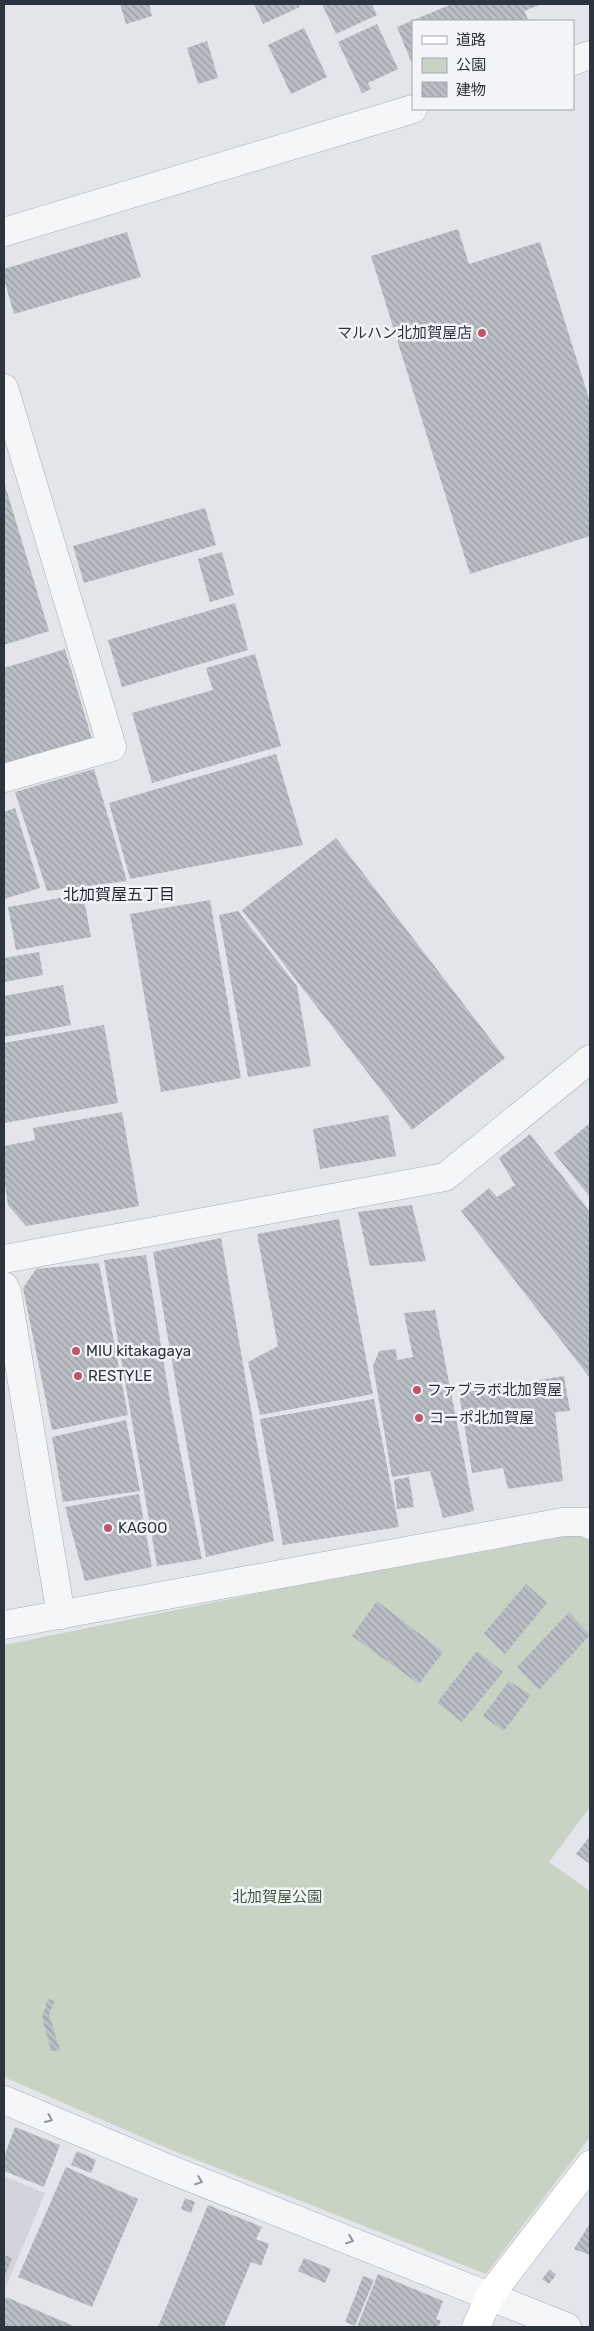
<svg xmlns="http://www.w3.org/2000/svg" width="594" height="2331" font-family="Rubik,'Noto Sans JP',sans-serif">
  <defs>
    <pattern id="building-back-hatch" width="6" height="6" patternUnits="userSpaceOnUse" patternTransform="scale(1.25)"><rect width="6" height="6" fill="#babfc6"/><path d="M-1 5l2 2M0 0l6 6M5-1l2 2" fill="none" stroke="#979ca2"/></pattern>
  </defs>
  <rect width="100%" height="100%" fill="#e2e6ea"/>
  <path fill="#d1d5db" d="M4 2176 45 2193 4 2292Z"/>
  <path fill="#c9d3c4" d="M585 1533 590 1537V1807L549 1862 590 1891V2137L486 2274 169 2149 4 2077V1645L289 1587Z"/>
  <g fill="url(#building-back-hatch)">
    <path d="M120 4H149L152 16 126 24Z"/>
    <path d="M254 4H298L300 7 263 24Z"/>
    <path d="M322 4H372L377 15 336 34Z"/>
    <path d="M452 4H542L524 11 529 21H413V66L397 27Z"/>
    <path d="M377 24 398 69 368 83 371 89 362 93 338 42Z"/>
    <path d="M304 28 327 77 291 94 268 45Z"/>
    <path d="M207 41 218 78 198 84 187 48Z"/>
    <path d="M458 229 469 264 540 242 590 402V536L470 574 371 256Z"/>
    <path d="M127 232 141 277 14 314 4 279V269Z"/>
    <path d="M4 482 49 631 4 645Z"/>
    <path d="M205 508 216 545 84 583 73 546Z"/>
    <path d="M222 552 234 595 210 602 198 559Z"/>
    <path d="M235 603 248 650 122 687 108 640Z"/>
    <path d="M65 649 92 739 4 766V668Z"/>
    <path d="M255 654 281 746 152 783 132 713 213 690 206 668Z"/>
    <path d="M276 754 303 845 130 879 109 803Z"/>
    <path d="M94 769 127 881 47 891 15 792Z"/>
    <path d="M15 808 40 888 4 899V812Z"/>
    <path d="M336 838 505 1058 412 1130 242 910Z"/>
    <path d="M83 894 91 937 16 950 8 907Z"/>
    <path d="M210 900 241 1078 161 1092 130 914Z"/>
    <path d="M238 911 297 986 311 1066 248 1077 219 915Z"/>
    <path d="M39 952 43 975 4 982V958Z"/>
    <path d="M63 985 71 1025 4 1037V996Z"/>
    <path d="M104 1025 118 1103 4 1123V1043Z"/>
    <path d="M122 1112 139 1206 26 1226 8 1205 4 1179V1146L35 1140 33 1128Z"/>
    <path d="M388 1115 396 1156 320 1169 313 1129Z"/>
    <path d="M590 1123V1197L554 1153Z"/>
    <path d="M530 1134 590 1212V1378L461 1211 489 1188 497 1197 515 1185 499 1158Z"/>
    <path d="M412 1205 426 1261 370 1266 358 1212Z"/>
    <path d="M339 1219 373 1394 260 1415 248 1362 278 1346 257 1234Z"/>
    <path d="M221 1238 274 1541 206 1557 153 1252Z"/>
    <path d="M146 1255 171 1406 202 1559 157 1566 104 1260Z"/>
    <path d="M99 1263 128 1415 52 1430 23 1288 36 1269Z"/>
    <path d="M435 1310 474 1511 443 1518 430 1471 392 1477 373 1366 379 1351 396 1349 397 1360 413 1357 404 1313Z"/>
    <path d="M564 1376 570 1411 555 1412 563 1481 508 1489 503 1468 472 1473 459 1393Z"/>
    <path d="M374 1399 399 1527 283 1545 260 1419Z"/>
    <path d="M126 1420 140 1491 63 1502 52 1437Z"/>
    <path d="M409 1477 414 1507 397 1509 394 1480Z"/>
    <path d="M139 1494 152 1567 85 1581 65 1507Z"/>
    <path d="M526 1584 547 1603 505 1654 484 1633Z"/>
    <path d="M377 1601 443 1652 419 1684 352 1636Z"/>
    <path d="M569 1612 590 1635 539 1690 517 1667Z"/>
    <path d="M477 1651 503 1672 462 1722 437 1703Z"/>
    <path d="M509 1681 531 1695 504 1731 483 1716Z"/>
    <path d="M590 1836V1864L576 1854Z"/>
    <path d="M48 1999 55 2001 49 2014 60 2050 51 2051 42 2017Z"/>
    <path d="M15 2127 60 2145 44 2187 4 2171V2157Z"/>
    <path d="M77 2151 96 2160 91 2173 71 2165Z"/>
    <path d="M66 2167 138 2199 92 2307 18 2277Z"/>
    <path d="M185 2198 195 2202 191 2213 181 2209Z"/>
    <path d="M208 2205 262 2227 256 2239 269 2244 261 2266 251 2262 224 2327H158Z"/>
    <path d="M590 2223V2255L574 2249Z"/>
    <path d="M4 2255 12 2258 4 2278Z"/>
    <path d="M304 2258 331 2269 325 2283 298 2271Z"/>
    <path d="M550 2269 556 2275 549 2284 542 2279Z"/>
    <path d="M378 2274 443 2301 436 2319 441 2321 438 2327H357Z"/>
    <path d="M363 2276 374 2280 355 2326 345 2322Z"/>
    <path d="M6 2297 76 2327H4V2303Z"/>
  </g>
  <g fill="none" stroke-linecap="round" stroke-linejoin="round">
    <g stroke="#a8adb4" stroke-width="29">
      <g id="street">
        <path d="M573 61 590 55"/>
        <path d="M4 232 413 109"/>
        <path d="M4 388 112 747 4 778"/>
        <path d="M4 1259 445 1177 590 1059"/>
        <path d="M4 1286 7 1292 61 1615"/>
        <path d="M4 1625 563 1522H587L590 1525"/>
        <path d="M4 2100 169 2169 567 2327"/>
      </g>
    </g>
    <g stroke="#a8adb4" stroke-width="29">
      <path id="secondary" d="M476 2327 490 2295 590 2165"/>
    </g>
    <use href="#street" stroke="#f5f6f8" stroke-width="28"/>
    <use href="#secondary" stroke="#fff" stroke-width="28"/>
  </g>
  <defs><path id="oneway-chevron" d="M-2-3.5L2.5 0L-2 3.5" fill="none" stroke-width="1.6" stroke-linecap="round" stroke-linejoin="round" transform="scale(1.25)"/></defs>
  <g stroke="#90959c">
    <use href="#oneway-chevron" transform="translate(49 2119) rotate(23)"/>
    <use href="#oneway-chevron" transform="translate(199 2181) rotate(21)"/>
    <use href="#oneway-chevron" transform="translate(350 2240) rotate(21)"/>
  </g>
  <g fill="#c4526a" stroke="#f2f4f7" stroke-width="2">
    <circle cx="482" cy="333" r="5"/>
    <circle cx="76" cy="1351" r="5"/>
    <circle cx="78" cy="1376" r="5"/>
    <circle cx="417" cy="1390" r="5"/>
    <circle cx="419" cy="1418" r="5"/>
    <circle cx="108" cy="1528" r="5"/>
  </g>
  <g text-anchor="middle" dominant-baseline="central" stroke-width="5" stroke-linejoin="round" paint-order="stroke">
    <g font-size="15" fill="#2c3440" stroke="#f2f4f7" text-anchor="start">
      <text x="472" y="333" text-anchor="end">マルハン北加賀屋店</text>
      <text x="86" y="1351">MIU kitakagaya</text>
      <text x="88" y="1376">RESTYLE</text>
      <text x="427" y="1390">ファブラボ北加賀屋</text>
      <text x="429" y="1418">コーポ北加賀屋</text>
      <text x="118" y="1528">KAGOO</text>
    </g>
    <g font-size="15" fill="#425b3a" stroke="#f2f4f7">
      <text x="277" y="1897">北加賀屋公園</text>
    </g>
    <g font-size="16" fill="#1e2631" stroke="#f2f4f7">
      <text x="119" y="894">北加賀屋五丁目</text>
    </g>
  </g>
  <rect width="594" height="2331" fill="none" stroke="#2c3440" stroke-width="10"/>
  <rect x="412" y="20" width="162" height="90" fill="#f2f4f7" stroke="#a3a7ae"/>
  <rect x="422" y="36" width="25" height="8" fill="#ffffff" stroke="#a3a7ae"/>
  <text x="456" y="45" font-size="15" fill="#2c3440">道路</text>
  <rect x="422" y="58" width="25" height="15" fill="#c9d3c4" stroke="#a3a7ae"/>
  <text x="456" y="70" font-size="15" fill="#2c3440">公園</text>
  <rect x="422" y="82" width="25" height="15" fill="url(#building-back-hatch)" stroke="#a3a7ae"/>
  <text x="456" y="95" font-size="15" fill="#2c3440">建物</text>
</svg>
